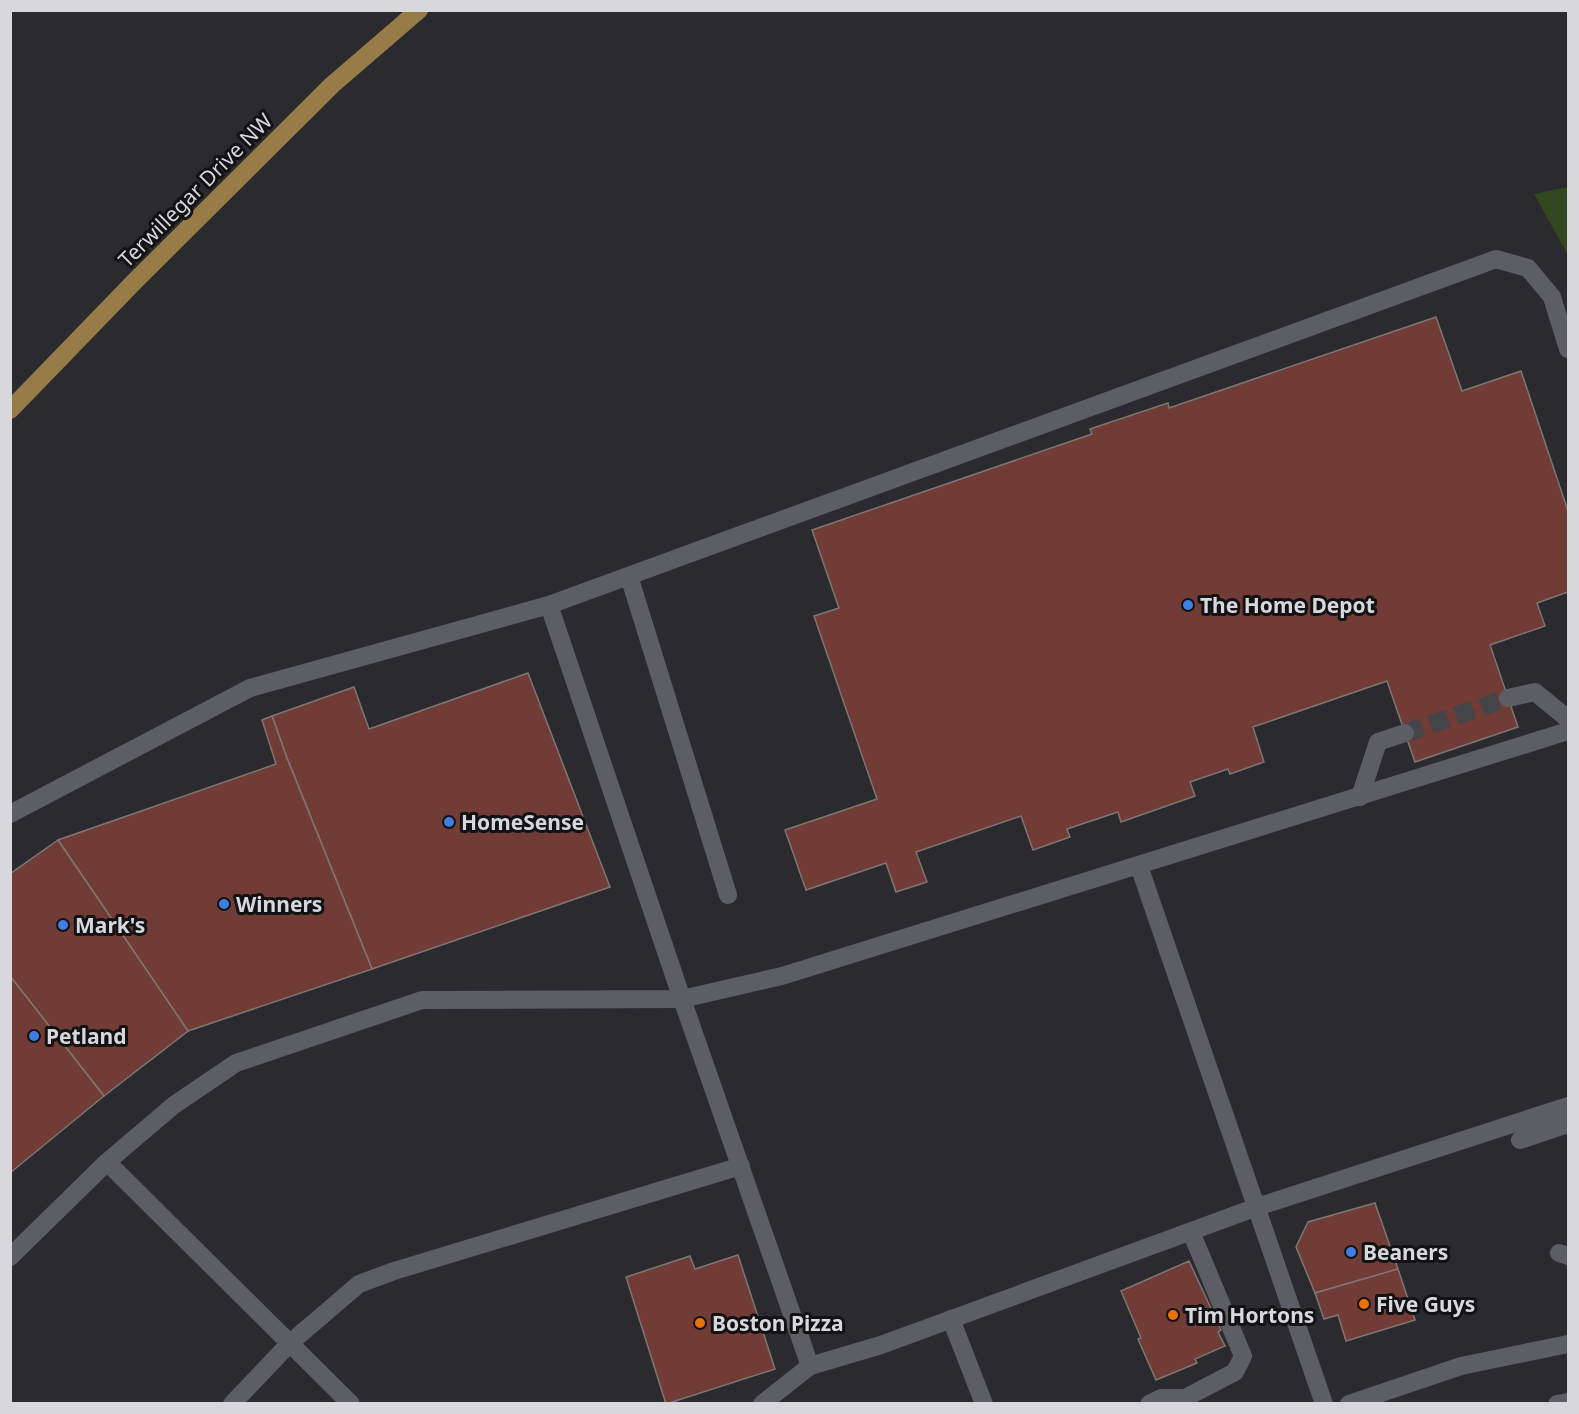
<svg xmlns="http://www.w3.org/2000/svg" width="1579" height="1414" font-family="'Noto Sans',sans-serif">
  <rect width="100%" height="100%" fill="#2a2a2f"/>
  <path fill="#33471e" d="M1568 187V255L1534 194Z"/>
  <g fill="#703c35" stroke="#7e7675" stroke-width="1.5">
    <path d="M1436 317 1462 391 1521 371 1568 511V592L1537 603 1545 626 1490 645 1518 727 1415 762 1387 681 1253 727 1264 762 1230 774 1228 769 1190 782 1195 796 1121 822 1118 812 1067 829 1070 837 1033 850 1021 816 916 852 927 882 896 892 886 863 806 890 785 830 877 799 814 616 839 608 812 530 1092 434 1090 429 1168 403 1169 408Z"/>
    <path d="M528 673 610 887 372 969 287 758 272 716 354 687 369 729Z"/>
    <path d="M272 716 287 758 372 969 188 1031 58 840 276 764 262 720Z"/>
    <path d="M58 840 188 1031 104 1096 10 976V874Z"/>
    <path d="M10 976 104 1096 10 1173Z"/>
    <path d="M1375 1203 1398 1269 1315 1293 1296 1247 1308 1222Z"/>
    <path d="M738 1255 775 1369 666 1404 626 1277 690 1256 695 1269Z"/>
    <path d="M1189 1261 1221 1330 1218 1332 1225 1346 1195 1359 1197 1363 1156 1380 1138 1339 1141 1338 1121 1291Z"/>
    <path d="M1398 1269 1415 1320 1346 1341 1338 1315 1324 1319 1315 1293Z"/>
  </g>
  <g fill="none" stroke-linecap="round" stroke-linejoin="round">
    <path stroke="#444449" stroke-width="18" stroke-dasharray="18 9" stroke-linecap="butt" d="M1405 733 1508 698"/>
    <g stroke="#5d5d64" stroke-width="18">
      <path d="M629 576 728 895"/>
      <path d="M549 605 682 999 810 1366"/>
      <path d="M1508 698 1535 692 1568 719"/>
      <path d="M1360 797 1378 742 1405 733"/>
      <path d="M10 814 250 688 549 605 1496 259 1528 268 1552 297 1568 349"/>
      <path d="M1139 866 1324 1404"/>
      <path d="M1520 1140 1568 1124"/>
      <path d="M107 1162 351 1404"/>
      <path d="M1559 1253 1568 1256"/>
      <path d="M10 1257 107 1162 174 1105 236 1063 422 1000 682 999 782 976 1568 731"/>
      <path d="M951 1319 984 1404"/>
      <path d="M232 1404 290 1343 359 1284 394 1271 741 1166"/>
      <path d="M762 1404 810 1366 881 1345 1257 1207 1568 1106"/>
      <path d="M1149 1404 1161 1398H1185"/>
      <path d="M1182 1404 1185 1398 1235 1372 1243 1356 1191 1232"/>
      <path d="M1349 1404 1461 1366 1568 1344"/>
      <path d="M1557 1404 1568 1402"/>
    </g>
    <path stroke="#977c47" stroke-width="18" d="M10 410 134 282 332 85 419 10"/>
  </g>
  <g fill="#3f7fe0" stroke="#121215" stroke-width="2">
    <circle cx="1188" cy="605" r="6"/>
    <circle cx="449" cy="822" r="6"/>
    <circle cx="224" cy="904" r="6"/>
    <circle cx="63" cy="925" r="6"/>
    <circle cx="34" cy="1036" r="6"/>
    <circle cx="1351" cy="1252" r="6"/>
  </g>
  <g fill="#e8710a" stroke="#121215" stroke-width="2">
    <circle cx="1364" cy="1304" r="6"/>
    <circle cx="1173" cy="1315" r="6"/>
    <circle cx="700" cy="1323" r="6"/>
  </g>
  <g text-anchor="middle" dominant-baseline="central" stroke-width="6" stroke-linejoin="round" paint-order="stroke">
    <g font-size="21" fill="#d8d8dc" stroke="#121215">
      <text transform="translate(195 190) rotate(-45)">Terwillegar Drive NW</text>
    </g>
    <g font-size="21" font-weight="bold" fill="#d8d8dc" stroke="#121215" text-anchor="start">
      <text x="1200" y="605">The Home Depot</text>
      <text x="461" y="822">HomeSense</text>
      <text x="236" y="904">Winners</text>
      <text x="75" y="925">Mark's</text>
      <text x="46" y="1036">Petland</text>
      <text x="1363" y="1252">Beaners</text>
      <text x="1376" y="1304">Five Guys</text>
      <text x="1185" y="1315">Tim Hortons</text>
      <text x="712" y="1323">Boston Pizza</text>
    </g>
  </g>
  <rect width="1579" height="1414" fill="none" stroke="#d8d8dc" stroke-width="24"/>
</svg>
